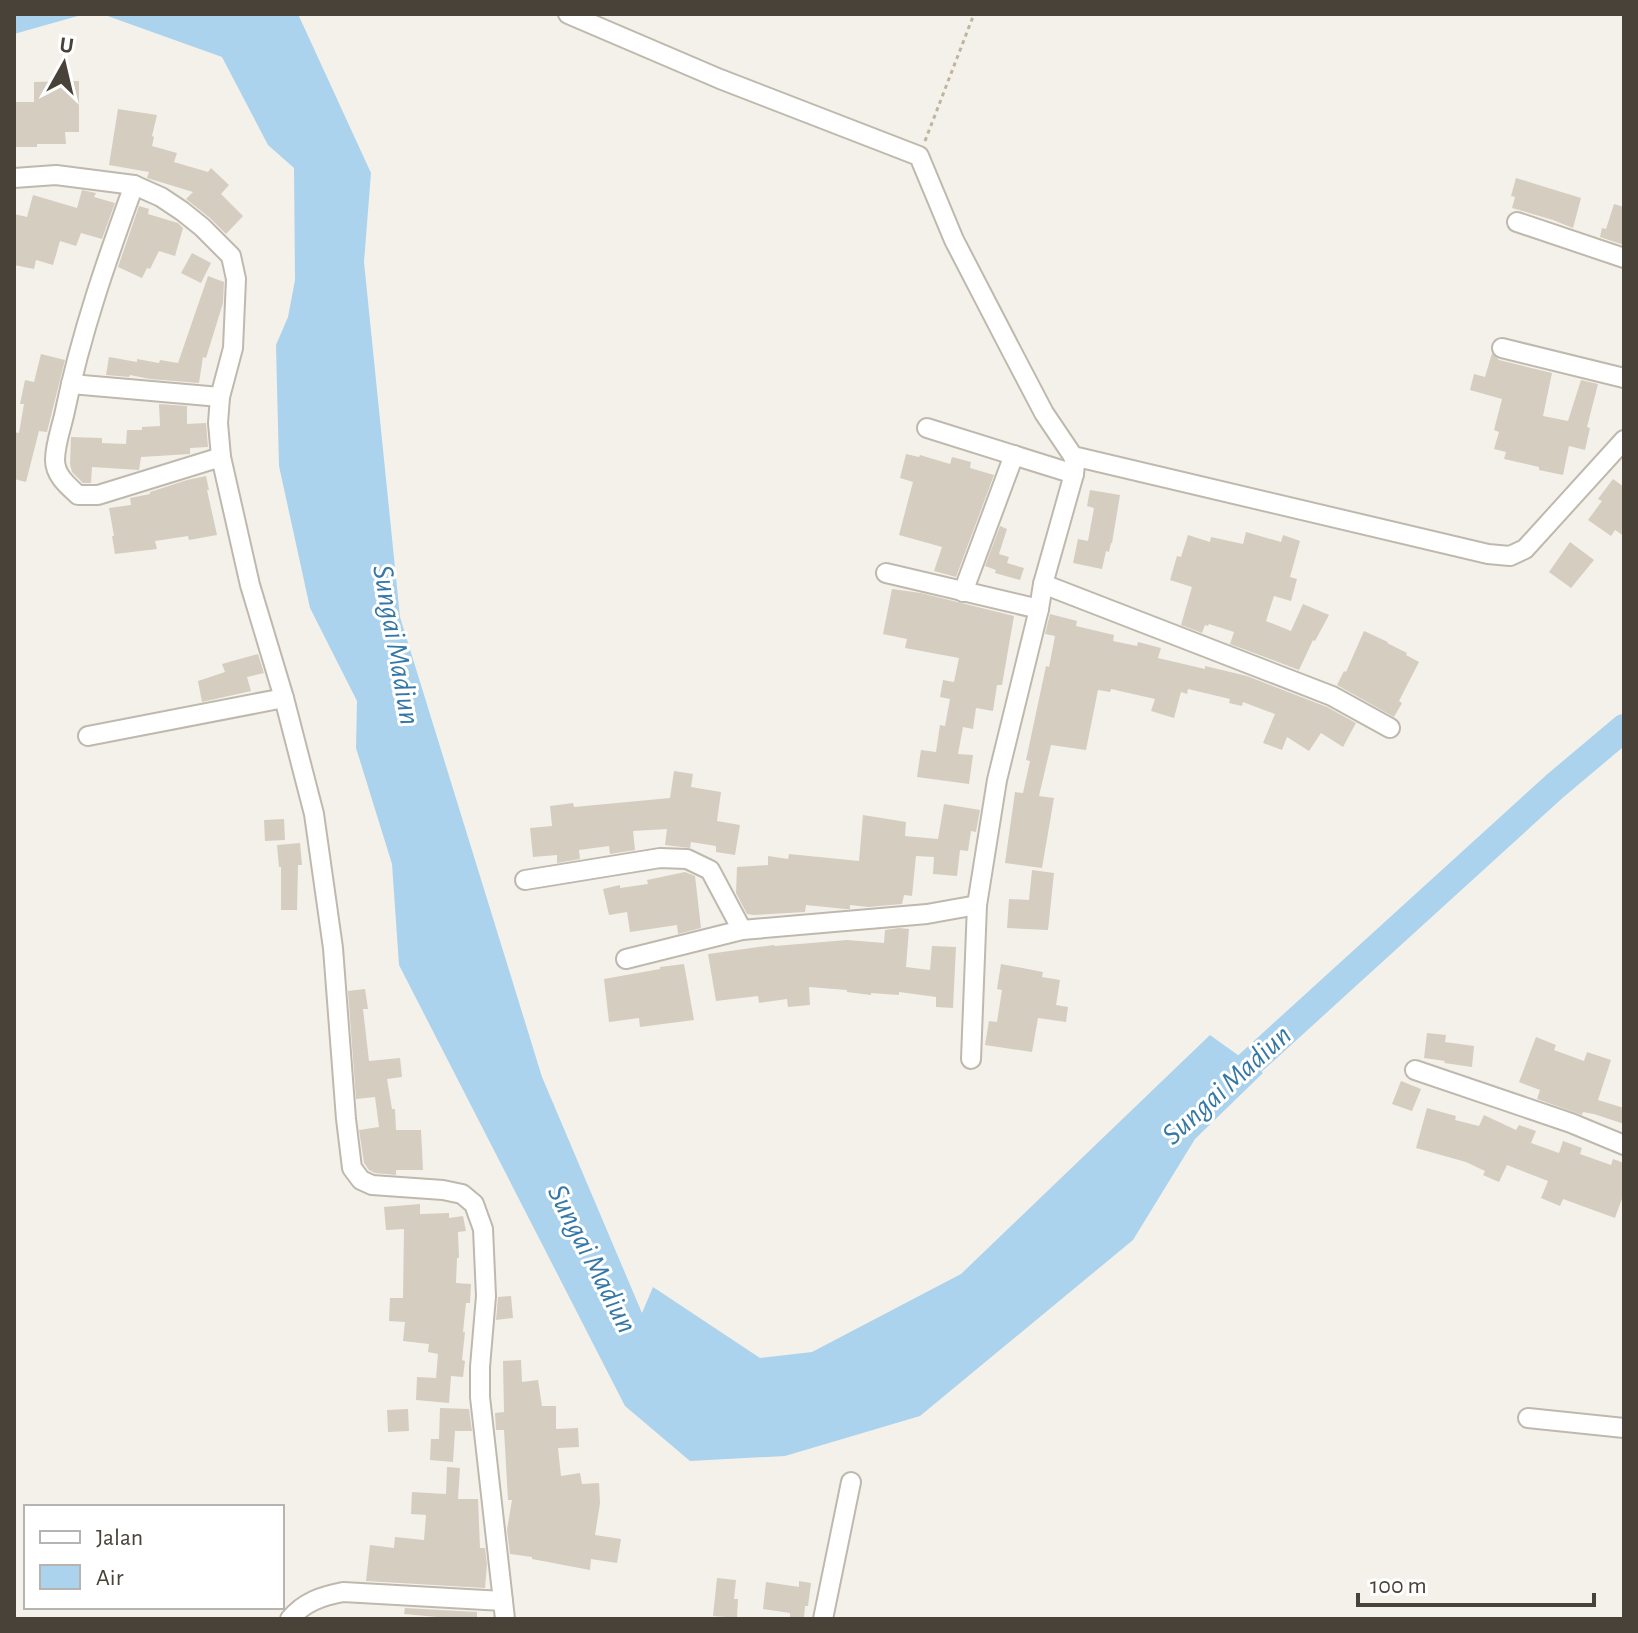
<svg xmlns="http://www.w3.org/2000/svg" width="1638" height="1633" font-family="'Alegreya Sans',sans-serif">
  <rect width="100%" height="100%" fill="#f4f1ea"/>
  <g fill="#abd3ed">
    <path d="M14 14H85L14 34Z"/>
    <path d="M102 14H298L371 173 364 262 400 617 542 1077 642 1313 653 1287 760 1358 812 1352 961 1274 1210 1035 1263 1073 1195 1139 1133 1240 920 1416 785 1456 690 1461 625 1406 399 965 392 864 356 748 357 701 310 608 279 466 276 345 288 317 295 280 294 168 268 145 222 57Z"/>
  </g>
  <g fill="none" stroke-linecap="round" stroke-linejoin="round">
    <path stroke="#abd3ed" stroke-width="28" d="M1223 1088 1555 786 1624 728"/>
  </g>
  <g fill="#d5cdc0">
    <path d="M67 81H79V132H65L66 144H37V147H14V102H34V82Z"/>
    <path d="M118 109 157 115 152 136 154 137 152 146 177 153 174 162 208 172 211 168 229 185 221 194 243 216 226 234 210 218 186 199 193 192 147 178 149 172 109 165Z"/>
    <path d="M1516 178 1581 198 1573 228 1553 220 1512 208 1515 197 1511 196Z"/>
    <path d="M82 190 96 193 94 197 115 203 102 239 81 233 76 246 60 241 53 265 36 260 34 269 14 265V214L27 217 33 195 77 208Z"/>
    <path d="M1614 204 1624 207V245L1600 237 1602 228 1606 229Z"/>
    <path d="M139 206 149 209 148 214 178 223 183 228 175 256 159 251 150 269 147 268 142 278 118 267Z"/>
    <path d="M192 253 211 263 201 283 181 273Z"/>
    <path d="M208 276 224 282 223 303 206 358 203 357 199 383 150 379 130 375 129 377 106 375 109 357 137 362V359L159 363 160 360 178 363Z"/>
    <path d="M1492 353 1499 360 1552 373 1543 416 1568 421 1581 380 1598 384 1587 427 1590 428 1585 450 1569 446 1563 475 1539 470V467L1504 459 1506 452 1494 449 1499 432 1494 430 1502 399 1470 390 1474 374 1485 377Z"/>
    <path d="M41 354 65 360 47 432 39 431 26 482 14 479V432L19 433 24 404H20L25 380 34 382Z"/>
    <path d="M159 404 187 406V424L206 423 208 447 190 448V454L141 457 139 470 92 467 91 483H83L72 472 70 464 71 437 102 438V443L126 444 127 430H142V427L160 426Z"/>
    <path d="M906 454 919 457 920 455 950 464 952 457 971 462 970 468 994 475 956 577 934 571 942 547 899 535 913 482 900 478Z"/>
    <path d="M206 476 209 490H207L217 535 189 540 188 536 155 541 157 549 115 554 112 536H114L109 508 131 505 130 498 150 494V492L187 480Z"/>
    <path d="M1613 479 1624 487V536L1615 530 1611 536 1588 520 1602 501 1598 499Z"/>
    <path d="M1090 490 1120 495 1112 543H1111L1109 552 1106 551 1102 569 1073 563 1078 539 1088 541 1094 508 1087 506Z"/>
    <path d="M1000 526 1007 529 999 554 1009 557 1007 563 1024 568 1020 580 995 573 996 570 985 566Z"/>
    <path d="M1246 532 1281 542 1283 535 1300 541 1290 577 1297 579 1291 601 1274 596 1266 621 1291 631 1303 604 1329 615 1315 641 1313 640 1299 670 1230 644 1234 632 1209 624 1208 626 1205 625 1202 633 1181 625 1192 587 1170 580 1177 556 1181 557 1188 535 1210 542 1211 537 1243 544Z"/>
    <path d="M1570 542 1594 560 1571 588 1549 572Z"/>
    <path d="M892 589 921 593 1014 616 1002 685H997L993 711 976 708 973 729 963 727 958 754 973 755 969 784 917 777 921 750 936 752 940 725 945 726 950 699 940 697 943 680 954 682 959 658 905 648 907 639 883 634Z"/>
    <path d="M1050 614 1077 621 1076 626 1114 635 1113 641 1137 646 1138 642 1161 648 1158 658 1205 669V666L1247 676 1327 707 1356 723 1343 747 1321 733 1309 751 1287 737 1282 750 1263 743 1275 714 1243 702 1242 706 1229 703 1230 699 1188 689 1187 694 1181 692 1174 718 1151 711 1155 699 1111 689 1110 692 1098 690 1086 750 1051 745 1039 796 1054 798 1042 868 1005 863 1015 792 1023 793 1030 761 1026 760 1046 666 1049 667 1055 636 1045 634Z"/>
    <path d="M1364 631 1388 642 1387 643 1407 653 1406 655 1419 662 1399 701 1402 703 1394 717 1337 685 1344 671 1346 672Z"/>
    <path d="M258 654 264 673 247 677 251 691 202 702 198 681 225 672 222 664Z"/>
    <path d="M674 771 693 774 691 787 721 792 717 821 740 825 735 855 716 852V846L691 842 690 848 665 845 667 829 633 831 635 850 610 854 609 846 579 850 580 859 557 863V855L533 857 530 828 552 826 550 806 573 803 574 807 670 798Z"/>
    <path d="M944 804 980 810 976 832 971 831 968 851 960 850 957 876 933 874 934 857 916 856 912 896 904 895 902 904 868 907 850 905V909H845L806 905 805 912 754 915 747 914 736 893 737 867 768 865V856L788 859 789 854 859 861 863 815 906 822 905 836 938 839Z"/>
    <path d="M284 819 285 840 265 841 264 820Z"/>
    <path d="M300 843 302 865H298L297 910H281V867H279L277 845Z"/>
    <path d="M1032 870 1054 873 1048 930 1007 928 1009 899 1029 900Z"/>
    <path d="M685 872 695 876 701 928 678 934 677 925 630 932 627 912 609 915 603 889 620 885V888L648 884 647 880Z"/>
    <path d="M899 928 909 929 906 967 930 970 932 946 956 947 953 1008 936 1007V997L899 992V995L871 993V995L847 992V990L809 987 810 1005 788 1007 787 999 759 1003 758 996 716 1001 708 954 774 945 775 946 847 940 884 943 885 930Z"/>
    <path d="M684 964 694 1020 640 1027 639 1018 609 1022 604 979 660 969V967Z"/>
    <path d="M1001 964 1043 972 1042 977 1060 980 1056 1005 1068 1007 1066 1022 1038 1018 1032 1052 985 1045 989 1021 997 1022 1002 990 997 989Z"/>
    <path d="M365 989 368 1009H363L369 1061 400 1058 402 1077 387 1079 392 1109H395L396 1130H421L423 1170H396V1175L375 1173 369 1170 364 1163 359 1130 379 1127 375 1097 356 1099 348 991Z"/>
    <path d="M1427 1033 1446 1035 1445 1042 1474 1046 1472 1067 1444 1063 1445 1061 1424 1058Z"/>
    <path d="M1536 1037 1556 1045 1554 1050 1584 1061 1587 1052 1611 1060 1598 1100 1624 1108V1124L1594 1114 1583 1112 1582 1115 1537 1099 1540 1090 1519 1082Z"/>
    <path d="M1401 1081 1421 1089 1412 1111 1392 1104Z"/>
    <path d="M1427 1108 1456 1116 1455 1120 1479 1126 1484 1115 1516 1130 1519 1125 1536 1131 1531 1143 1559 1153 1563 1141 1582 1148 1580 1154 1611 1165 1613 1159 1624 1163V1193L1615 1218 1563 1199 1560 1206 1541 1198 1548 1181 1507 1165 1499 1182 1483 1175 1485 1171 1466 1162 1416 1148Z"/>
    <path d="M420 1204V1214L449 1213V1218L463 1216 466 1231 458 1232 459 1258H457L456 1283 471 1284 470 1303H466L463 1332H465L462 1360 465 1361 463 1377 451 1376 449 1403 416 1400 417 1377 436 1378 438 1354 428 1352 429 1344 403 1341 405 1322 389 1321 390 1298H403L404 1229 386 1230 384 1207Z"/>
    <path d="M511 1296 513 1318 496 1320 498 1297Z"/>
    <path d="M521 1360 522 1382 538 1380 542 1406H556V1429L578 1428 579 1447 558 1448 561 1476 580 1473 582 1484 599 1483 600 1503 595 1535 621 1539 617 1563 591 1559 590 1570 532 1559V1557L510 1554 507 1530 512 1500H508L504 1430H496L495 1413 504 1412 503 1361Z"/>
    <path d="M440 1408 469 1409 472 1431H455L453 1462 430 1460 431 1439H439Z"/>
    <path d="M408 1409 409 1431 388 1432 387 1410Z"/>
    <path d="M447 1467 460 1468 458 1499H478L480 1548H485L487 1564 485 1588 366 1581 370 1545 394 1548 395 1537 424 1540 426 1515 411 1514 412 1492 446 1494Z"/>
    <path d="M717 1578 736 1580 734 1599H738L737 1618 713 1616Z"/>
    <path d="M799 1581 811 1583 808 1606H805L804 1619H790V1613L763 1609 766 1582 799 1587Z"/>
    <path d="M405 1608 477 1612V1619H437V1617L404 1614Z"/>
  </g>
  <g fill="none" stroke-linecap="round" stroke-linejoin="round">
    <g stroke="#bfb9ad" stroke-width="22">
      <g id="minor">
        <path d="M568 14 720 79 919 156 954 240 1011 350 1044 413 1073 456 1488 554 1510 556 1525 549 1624 440"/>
        <path d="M14 178 56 175 134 185 161 197 182 211 202 227 231 256 236 279 233 348 220 397 218 423 221 457 250 585 284 698 314 814 333 948 346 1119 352 1168 361 1180 372 1185 443 1190 462 1194 474 1204 483 1229 486 1296 480 1367V1397L505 1619"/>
        <path d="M134 185C107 259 81 333 65 411 62 426 55 444 55 460 55 475 67 485 78 495H98L221 457"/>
        <path d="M1517 222 1624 258"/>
        <path d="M1502 348 1624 378"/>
        <path d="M71 384 220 397"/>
        <path d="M927 428 1074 474"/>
        <path d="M886 573 1039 609"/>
        <path d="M1043 584 1332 696 1390 728"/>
        <path d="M963 592 1014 455"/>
        <path d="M88 736 284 698"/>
        <path d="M525 880 660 858 687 859 710 870 742 930"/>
        <path d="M626 959 742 930 927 914 977 905 997 780 1039 609 1043 584 1074 474 1075 464 1073 456"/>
        <path d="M971 1059 977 905"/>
        <path d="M1415 1070 1571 1123 1624 1145"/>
        <path d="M1528 1418 1624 1428"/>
        <path d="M290 1619C304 1602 322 1596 343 1592L503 1601"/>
        <path d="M823 1619 851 1482"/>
      </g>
    </g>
    <path stroke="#c0b49f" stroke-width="3" stroke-dasharray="4 4" stroke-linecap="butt" d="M925 141 974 14"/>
    <use href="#minor" stroke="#fff" stroke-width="18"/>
  </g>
  <g text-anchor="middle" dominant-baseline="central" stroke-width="6" stroke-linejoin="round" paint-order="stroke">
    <g font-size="30" font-style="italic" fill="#3578a6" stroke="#fff">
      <text transform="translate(396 645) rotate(80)">Sungai Madiun</text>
      <text transform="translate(1227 1085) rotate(-42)">Sungai Madiun</text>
      <text transform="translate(592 1259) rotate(63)">Sungai Madiun</text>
    </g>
  </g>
  <rect width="1638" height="1633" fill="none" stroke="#484239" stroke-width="32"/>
  <rect x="24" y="1505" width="260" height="104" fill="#ffffff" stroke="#b6b3b0" stroke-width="2"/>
  <rect x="40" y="1531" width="40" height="12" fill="#ffffff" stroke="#b6b3b0" stroke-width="2"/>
  <text x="96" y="1545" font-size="24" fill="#484239">Jalan</text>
  <rect x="40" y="1565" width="40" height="24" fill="#abd3ed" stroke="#b6b3b0" stroke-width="2"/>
  <text x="96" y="1585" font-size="24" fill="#484239">Air</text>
  <g transform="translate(64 64) rotate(8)" stroke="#ffffff" stroke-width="6" paint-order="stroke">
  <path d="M0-6L14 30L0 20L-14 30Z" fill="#484239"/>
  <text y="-12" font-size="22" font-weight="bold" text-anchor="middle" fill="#484239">U</text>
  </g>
  <path d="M1358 1593v12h236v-12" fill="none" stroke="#484239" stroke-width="4"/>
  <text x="1370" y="1593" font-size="24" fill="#484239" stroke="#ffffff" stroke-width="6" paint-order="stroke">100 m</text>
</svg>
